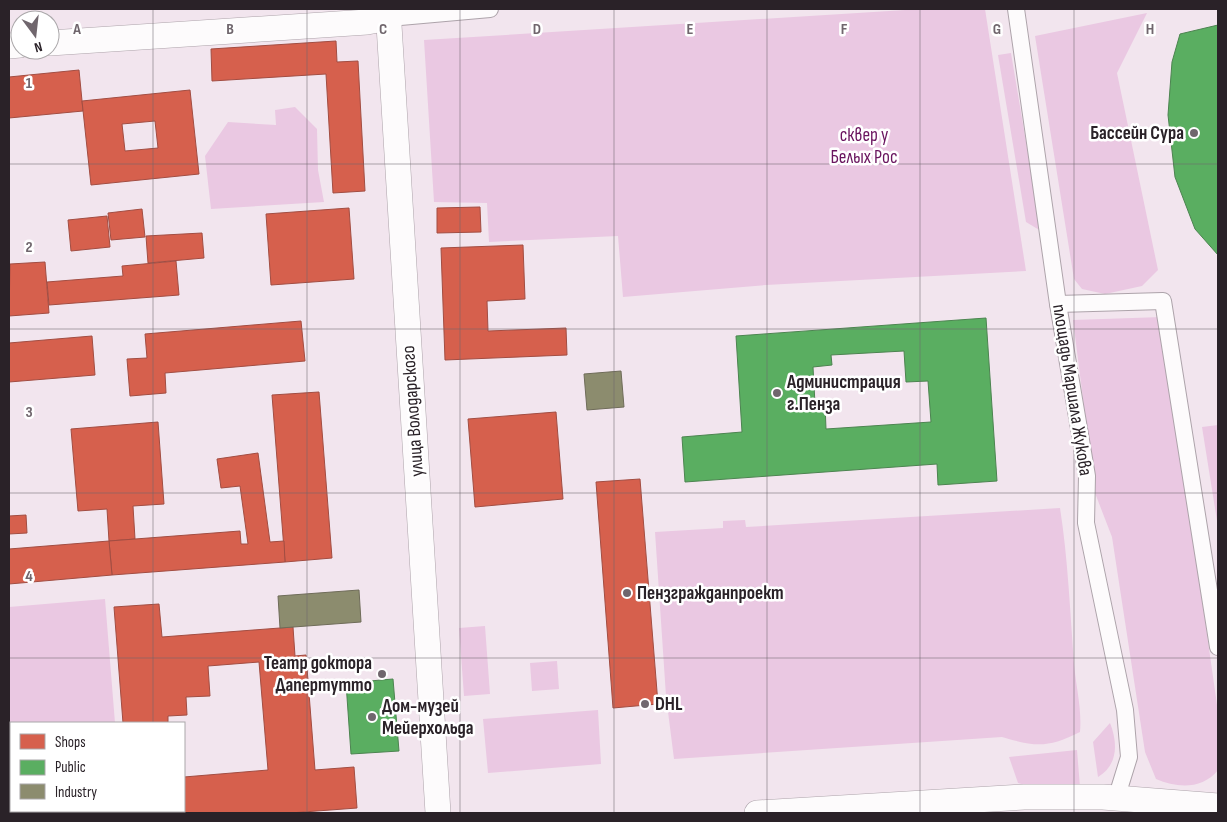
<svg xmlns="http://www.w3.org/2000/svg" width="1227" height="822" font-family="'Sofia Sans Condensed',sans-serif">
  <rect width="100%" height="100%" fill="#f2e5ee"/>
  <g fill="#eac8e2">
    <path d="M921 9H985L1026 271 766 285 623 297 618 236 489 242 487 203 434 202 424 40Z"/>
    <path d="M1147 13 1117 73 1158 270 1142 286 1105 294 1082 289 1074 279 1035 36Z"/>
    <path d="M1011 53 1041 231 1026 222 998 55Z"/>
    <path d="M295 107 317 129 318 170 324 202 211 209 205 156 228 122 276 125 275 110Z"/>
    <path d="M1162 317 1218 712V770C1202 790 1177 788 1156 779L1145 752 1112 537 1095 493 1073 320Z"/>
    <path d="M1218 425V527L1202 427Z"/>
    <path d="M1060 508C1068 559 1070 612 1074 664 1076 687 1082 709 1080 732 1048 748 1036 747 1002 737L674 759 666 696 655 532 723 528V521L745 520 746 527Z"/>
    <path d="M105 599 115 723H11V811H122V813H9V607Z"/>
    <path d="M485 626 490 694 464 696 459 628Z"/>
    <path d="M557 661 559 689 532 691 530 663Z"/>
    <path d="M598 710 601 764 488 773 483 719Z"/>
    <path d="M1110 723C1118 743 1118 765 1098 777L1093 742Z"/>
    <path d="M1077 750 1080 787 1047 791 1018 783 1009 757Z"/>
  </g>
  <g fill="#d6604d" stroke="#a24d42" fill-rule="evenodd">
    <path d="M336 41 337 62 358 61 365 191 333 193 326 74 212 81 211 49Z"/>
    <path d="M79 70 83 111 9 118V77Z"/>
    <path d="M190 90 199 174 91 185 82 101ZM155 121 158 148 125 151 122 124Z"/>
    <path d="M480 207 481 232 437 233V208Z"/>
    <path d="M349 208 354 279 271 285 266 214Z"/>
    <path d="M142 209 145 237 111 240 108 213Z"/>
    <path d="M107 216 110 247 71 251 68 220Z"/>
    <path d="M202 233 204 258 148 263 146 236Z"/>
    <path d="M523 245 525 299 487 301 488 331 566 328 567 355 445 360 441 248Z"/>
    <path d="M176 261 179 295 49 305 47 282 123 276 122 266Z"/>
    <path d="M45 262 49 313 9 316 10 264Z"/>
    <path d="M301 321 305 361 165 373 166 393 130 396 127 359 147 358 145 334Z"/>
    <path d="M92 336 95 375 9 382V343Z"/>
    <path d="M319 392 332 558 285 562 272 395Z"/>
    <path d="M556 412 563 499 475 507 468 419Z"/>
    <path d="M158 422 164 504 133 506 135 539 109 541 107 509 78 511 71 429Z"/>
    <path d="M258 453 270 542 284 541 285 562 112 575 109 541 240 531 241 544H248L240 486 221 488 217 459Z"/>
    <path d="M640 479 658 704 613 708 596 482Z"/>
    <path d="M26 515 27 533 9 534V516Z"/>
    <path d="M109 541 112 575 9 584V549Z"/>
    <path d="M159 604 162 637 293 627 295 656 306 655 315 770 354 767 357 808 290 813H130L129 811H184V777L268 770 259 662 208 666 210 696 186 697 187 715 168 716V723H123L114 607Z"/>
  </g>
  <g fill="#5aae61" stroke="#4c8450" fill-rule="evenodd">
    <path d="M1218 25V255L1195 229 1175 177 1168 115 1172 62 1180 34Z"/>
    <path d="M986 318 997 481 938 485 937 464 685 482 682 437 742 432 736 336ZM904 351 906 382 928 381 931 422 826 429 825 404H815L813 367 832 365 831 355Z"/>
    <path d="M393 679 399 751 351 754 346 683Z"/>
  </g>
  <g fill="#8c8c6e" stroke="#6f6c59">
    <path d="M621 371 624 407 587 410 584 374Z"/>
    <path d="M359 590 361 622 280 628 278 596Z"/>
  </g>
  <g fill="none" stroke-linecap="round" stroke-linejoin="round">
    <g stroke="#ada3aa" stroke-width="18">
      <g id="minor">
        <path d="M1016 9 1058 304 1087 476 1086 523 1125 710 1129 757 1116 799"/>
        <path d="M389 18 490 9"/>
        <path d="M1058 304 1163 301 1218 647"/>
      </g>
    </g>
    <g stroke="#ada3aa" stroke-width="26">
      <g id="primary">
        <path d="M388 9 438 813"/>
        <path d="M50 43 367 22 389 18"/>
        <path d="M9 46 20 45"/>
        <path d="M757 813 1024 797H1103L1218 806"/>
      </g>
    </g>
    <use href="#minor" stroke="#fdfbfc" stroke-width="16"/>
    <use href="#primary" stroke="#fdfbfc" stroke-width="25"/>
  </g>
  <path fill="none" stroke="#70666d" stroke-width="1" stroke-opacity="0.55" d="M153 9V723M307 9V813M460 9V813M614 9V813M767 9V813M920 9V813M1074 9V813M9 164H1218M9 329H1218M9 493H1218M9 658H1218M153 811V813"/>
  <g fill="#70666d" stroke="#fff" stroke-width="2">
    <circle cx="1194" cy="133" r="5"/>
    <circle cx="777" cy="393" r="5"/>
    <circle cx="627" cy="593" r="5"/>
    <circle cx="382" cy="674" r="5"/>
    <circle cx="645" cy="704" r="5"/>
    <circle cx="372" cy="717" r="5"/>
  </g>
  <g text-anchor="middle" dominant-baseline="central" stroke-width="5" stroke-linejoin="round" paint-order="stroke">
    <g font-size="19" font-weight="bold" fill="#2a2228" stroke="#fff" text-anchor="start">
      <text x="1184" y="133" text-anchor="end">Бассейн Сура</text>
      <text x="787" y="382">Администрация<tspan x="787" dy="22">г.Пенза</tspan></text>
      <text x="637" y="593">Пензгражданпроект</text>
      <text x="372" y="663" text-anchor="end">Театр доктора<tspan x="372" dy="22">Дапертутто</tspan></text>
      <text x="655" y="704">DHL</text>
      <text x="382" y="706">Дом-музей<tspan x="382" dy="22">Мейерхольда</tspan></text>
    </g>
    <g font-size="19" fill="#6a155f" stroke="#fff">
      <text x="864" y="135">сквер у<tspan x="864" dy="22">Белых Рос</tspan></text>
    </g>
    <g font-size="19" fill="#2a2228" stroke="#fff">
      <text transform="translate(1072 390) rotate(81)">площадь Маршала Жукова</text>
      <text transform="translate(413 411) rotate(-94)">улица Володарского</text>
    </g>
  </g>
  <g font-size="16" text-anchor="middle" font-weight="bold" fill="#70666d" stroke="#fff" stroke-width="5" stroke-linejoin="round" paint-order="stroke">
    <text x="77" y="34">A</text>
    <text x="230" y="34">B</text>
    <text x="383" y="34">C</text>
    <text x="537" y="34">D</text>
    <text x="690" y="34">E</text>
    <text x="844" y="34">F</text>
    <text x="997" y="34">G</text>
    <text x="1150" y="34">H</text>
    <text x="29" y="88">1</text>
    <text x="29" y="252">2</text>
    <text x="29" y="417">3</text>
    <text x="29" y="581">4</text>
  </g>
  <rect width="1227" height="822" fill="none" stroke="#2a2228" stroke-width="20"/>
  <rect x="10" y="722" width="175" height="90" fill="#ffffff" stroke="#aaa7a9"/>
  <rect x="20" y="734" width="25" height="15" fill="#d6604d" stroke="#aaa7a9"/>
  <text x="55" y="747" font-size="15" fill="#2a2228">Shops</text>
  <rect x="20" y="760" width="25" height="15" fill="#5aae61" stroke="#aaa7a9"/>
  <text x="55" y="772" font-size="15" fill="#2a2228">Public</text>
  <rect x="20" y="784" width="25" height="15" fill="#8c8c6e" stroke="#aaa7a9"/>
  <text x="55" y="797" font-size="15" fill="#2a2228">Industry</text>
  <g transform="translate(35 35) rotate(165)"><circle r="24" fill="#ffffff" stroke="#aaa7a9"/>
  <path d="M0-4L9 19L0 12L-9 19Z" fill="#70666d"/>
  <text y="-8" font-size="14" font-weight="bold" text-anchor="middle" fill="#2a2228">N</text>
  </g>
</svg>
